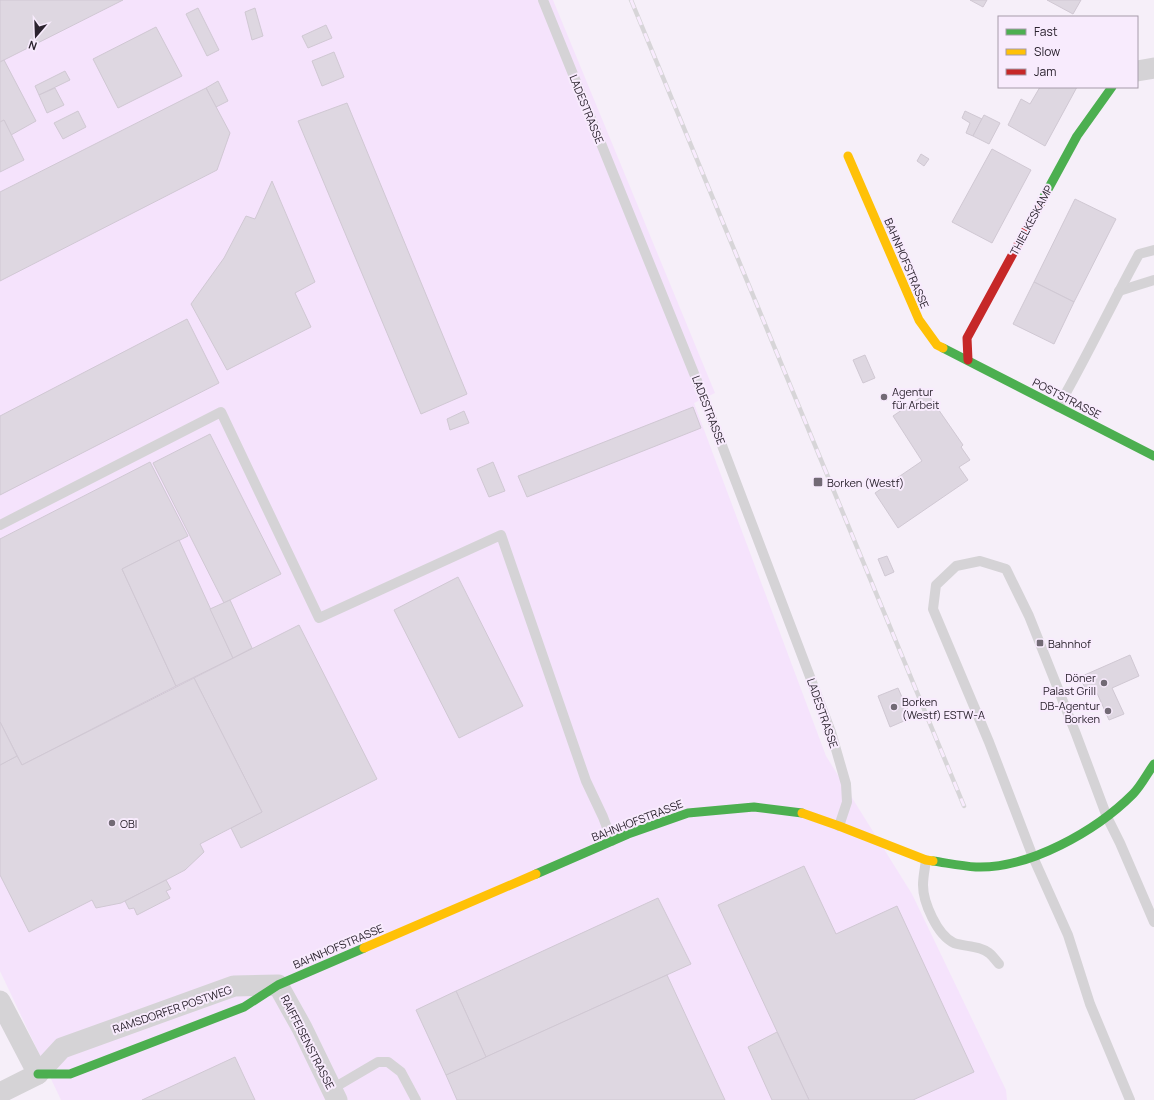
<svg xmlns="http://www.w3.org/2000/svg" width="1154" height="1100" font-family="Manrope,sans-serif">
  <rect width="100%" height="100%" fill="#f6eff9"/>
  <path fill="#f5e3fc" d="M0 0H553L715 393 694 403 826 756 912 894 1006 1090 1007 1100H61L0 971Z"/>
  <g fill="#ded7e1" stroke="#d0c8d3">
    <path d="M0 0H123L0 62Z"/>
    <path d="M970 0H987L983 7Z"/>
    <path d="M1047 0H1081L1073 14Z"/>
    <path d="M198 8 219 50 207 56 186 14Z"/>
    <path d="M255 8 263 36 252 40 245 12Z"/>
    <path d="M326 25 332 38 308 48 302 36Z"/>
    <path d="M156 27 182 76 118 108 93 59Z"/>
    <path d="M334 52 344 77 322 86 312 61Z"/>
    <path d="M4 60 36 121 11 135 4 120 0 122V62Z"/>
    <path d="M65 71 70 80 39 95 35 86Z"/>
    <path d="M218 81 228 101 216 107 206 88Z"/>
    <path d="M1040 87H1077L1045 146 1008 125 1021 99 1030 104Z"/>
    <path d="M55 88 64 105 47 113 39 95Z"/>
    <path d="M206 88 230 133 217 170 0 281V192Z"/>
    <path d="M347 103 467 394 421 414 298 121Z"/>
    <path d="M78 111 86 127 63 139 54 123Z"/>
    <path d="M965 111 982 119 973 136 966 133 970 123 962 118Z"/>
    <path d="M984 115 1000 123 989 144 973 136Z"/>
    <path d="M4 120 24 160 0 172V122Z"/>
    <path d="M992 149 1031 170 992 243 952 222Z"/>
    <path d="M921 154 929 159 924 166 917 161Z"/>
    <path d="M272 181 315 282 295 293 311 327 227 370 191 304 224 258 246 216 255 219Z"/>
    <path d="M1075 199 1116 219 1074 302 1034 282Z"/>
    <path d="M1034 282 1074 302 1054 344 1013 324Z"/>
    <path d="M187 319 219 383 0 495V416Z"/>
    <path d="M865 355 875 378 863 383 853 360Z"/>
    <path d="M927 393 963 445 961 447 970 460 959 467 968 480 898 528 875 493 922 461 893 416Z"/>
    <path d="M693 407 701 428 527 497 518 476Z"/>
    <path d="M464 411 469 423 450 430 447 419Z"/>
    <path d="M210 434 281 574 224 603 153 463Z"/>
    <path d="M150 462 188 536 122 569 176 686 22 765 0 722V539Z"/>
    <path d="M493 462 505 491 489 497 477 469Z"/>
    <path d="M179 540 233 658 176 686 122 569Z"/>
    <path d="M887 556 894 572 885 576 878 559Z"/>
    <path d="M458 577 523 706 459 738 394 610Z"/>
    <path d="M230 600 252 648 233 658 210 609Z"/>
    <path d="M299 625 377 779 241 848 231 828 262 812 194 678Z"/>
    <path d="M1130 655 1139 676 1112 688 1124 714 1109 720 1097 693 1089 697 1080 677Z"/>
    <path d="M194 678 262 812 200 844 204 852 185 870 166 880 121 903 96 908 92 900 29 932 0 875V765L17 756 22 765Z"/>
    <path d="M898 688 911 718 890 727 878 696Z"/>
    <path d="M0 722 17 756 0 765Z"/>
    <path d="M804 866 836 934 897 906 974 1072 913 1100H809L718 905Z"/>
    <path d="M166 880 171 889 166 891 170 898 137 915 134 908 129 909 125 901Z"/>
    <path d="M658 898 691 964 486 1057 456 991Z"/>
    <path d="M667 975 725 1100H457L446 1075Z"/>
    <path d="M456 991 486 1057 446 1075 416 1010Z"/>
    <path d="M777 1032 809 1100H772L748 1047Z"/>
    <path d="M235 1057 255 1100H142Z"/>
  </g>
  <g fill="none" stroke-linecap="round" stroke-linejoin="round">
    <g stroke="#d5d3d6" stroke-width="10">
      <path d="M543 0 704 398 831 732 846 784 847 802 839 826"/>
      <path d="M1119 291 1154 280"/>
      <path d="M1058 407C1087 357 1111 305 1139 254L1154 250"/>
      <path d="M0 525 221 412 319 618 501 535 586 781 603 817 612 841"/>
      <path d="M926 860C925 868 923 877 923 885 923 902 937 935 954 943 965 947 979 945 989 953 993 956 996 961 999 964"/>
      <path d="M332 1089 378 1062H388L401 1072 416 1100"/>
      <path d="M1130 1100 1090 1004 1068 935 1033 857 989 742 933 609 936 585 956 566 980 561 1006 569 1029 616 1076 734 1107 817 1120 843 1154 922"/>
    </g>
    <g stroke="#d5d3d6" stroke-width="21">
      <path d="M1137 71 1154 68"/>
      <path d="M0 1001 38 1074"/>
      <path d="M0 1093 38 1074 62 1048 234 986 278 985 302 1028 337 1100"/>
    </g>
    <g stroke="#4caf50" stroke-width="9">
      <path d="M1040 204 1077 136 1112 87"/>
      <path d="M943 348 1154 456"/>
      <path d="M933 861C947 863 962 866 976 867 1029 869 1096 831 1133 794 1141 786 1147 774 1154 764"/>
      <path d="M536 874 628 834 688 813 754 807 802 813"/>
      <path d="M38 1074H70L244 1007 278 985 364 948"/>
    </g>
    <g stroke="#ffc107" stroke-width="9">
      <path d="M848 156 919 320 937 345 943 348"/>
      <path d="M802 813 839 826 926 860 933 861"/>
      <path d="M364 948 536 874"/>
    </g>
    <path stroke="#c62828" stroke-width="9" d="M968 360 967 338 1040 204"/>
    <g stroke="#d7d5d8" stroke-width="4.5">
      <path id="rail" d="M631 0 964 806"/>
    </g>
    <use href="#rail" stroke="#f8ebfd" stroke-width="3" stroke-dasharray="9" stroke-linecap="butt"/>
  </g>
  <g fill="#726a75" stroke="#f8ebfd" stroke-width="1.5">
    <circle cx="884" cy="397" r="4"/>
    <rect x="813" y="477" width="10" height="10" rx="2"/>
    <rect x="1036" y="639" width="8" height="8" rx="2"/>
    <circle cx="1104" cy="683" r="4"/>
    <circle cx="894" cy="707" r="4"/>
    <circle cx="1108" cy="711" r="4"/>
    <circle cx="112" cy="823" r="4"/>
  </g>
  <g text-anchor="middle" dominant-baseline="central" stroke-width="4" stroke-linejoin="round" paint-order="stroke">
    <g font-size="11" fill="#2b232e" stroke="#f8ebfd">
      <text transform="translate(587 109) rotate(68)">LADESTRASSE</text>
      <text transform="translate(1031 220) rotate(-62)">THIELKESKAMP</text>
      <text transform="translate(907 263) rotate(67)">BAHNHOFSTRASSE</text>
      <text transform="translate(1067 398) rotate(27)">POSTSTRASSE</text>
      <text transform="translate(709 410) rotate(69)">LADESTRASSE</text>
      <text transform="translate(823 713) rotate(71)">LADESTRASSE</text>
      <text transform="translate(637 820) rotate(-21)">BAHNHOFSTRASSE</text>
      <text transform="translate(338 946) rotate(-23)">BAHNHOFSTRASSE</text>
      <text transform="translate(172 1009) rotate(-19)">RAMSDORFER POSTWEG</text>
      <text transform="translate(308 1042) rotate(63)">RAIFFEISENSTRASSE</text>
    </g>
    <g font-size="11" fill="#2b232e" stroke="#f8ebfd" text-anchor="start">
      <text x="892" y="391">Agentur<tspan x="892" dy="13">für Arbeit</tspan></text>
      <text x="827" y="482">Borken (Westf)</text>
      <text x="1048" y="643">Bahnhof</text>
      <text x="1096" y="677" text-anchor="end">Döner<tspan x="1096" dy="13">Palast Grill</tspan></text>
      <text x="902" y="701">Borken<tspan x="902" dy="13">(Westf) ESTW-A</tspan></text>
      <text x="1100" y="705" text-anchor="end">DB-Agentur<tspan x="1100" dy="13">Borken</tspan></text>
      <text x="120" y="823">OBI</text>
    </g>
  </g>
  <rect x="998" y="16" width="140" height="72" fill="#f8ebfd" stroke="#a69baa"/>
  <rect x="1006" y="29" width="20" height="6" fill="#4caf50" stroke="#a69baa"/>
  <text x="1034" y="36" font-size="12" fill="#2b232e">Fast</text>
  <rect x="1006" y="49" width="20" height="6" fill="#ffc107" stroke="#a69baa"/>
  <text x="1034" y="56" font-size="12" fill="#2b232e">Slow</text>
  <rect x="1006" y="69" width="20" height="6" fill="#c62828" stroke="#a69baa"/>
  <text x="1034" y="76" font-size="12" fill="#2b232e">Jam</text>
  <g transform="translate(36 36) rotate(199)" stroke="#f8ebfd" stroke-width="3" paint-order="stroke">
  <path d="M0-3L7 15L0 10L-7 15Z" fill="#2b232e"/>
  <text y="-6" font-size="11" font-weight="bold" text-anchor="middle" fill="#2b232e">N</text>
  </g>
</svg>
